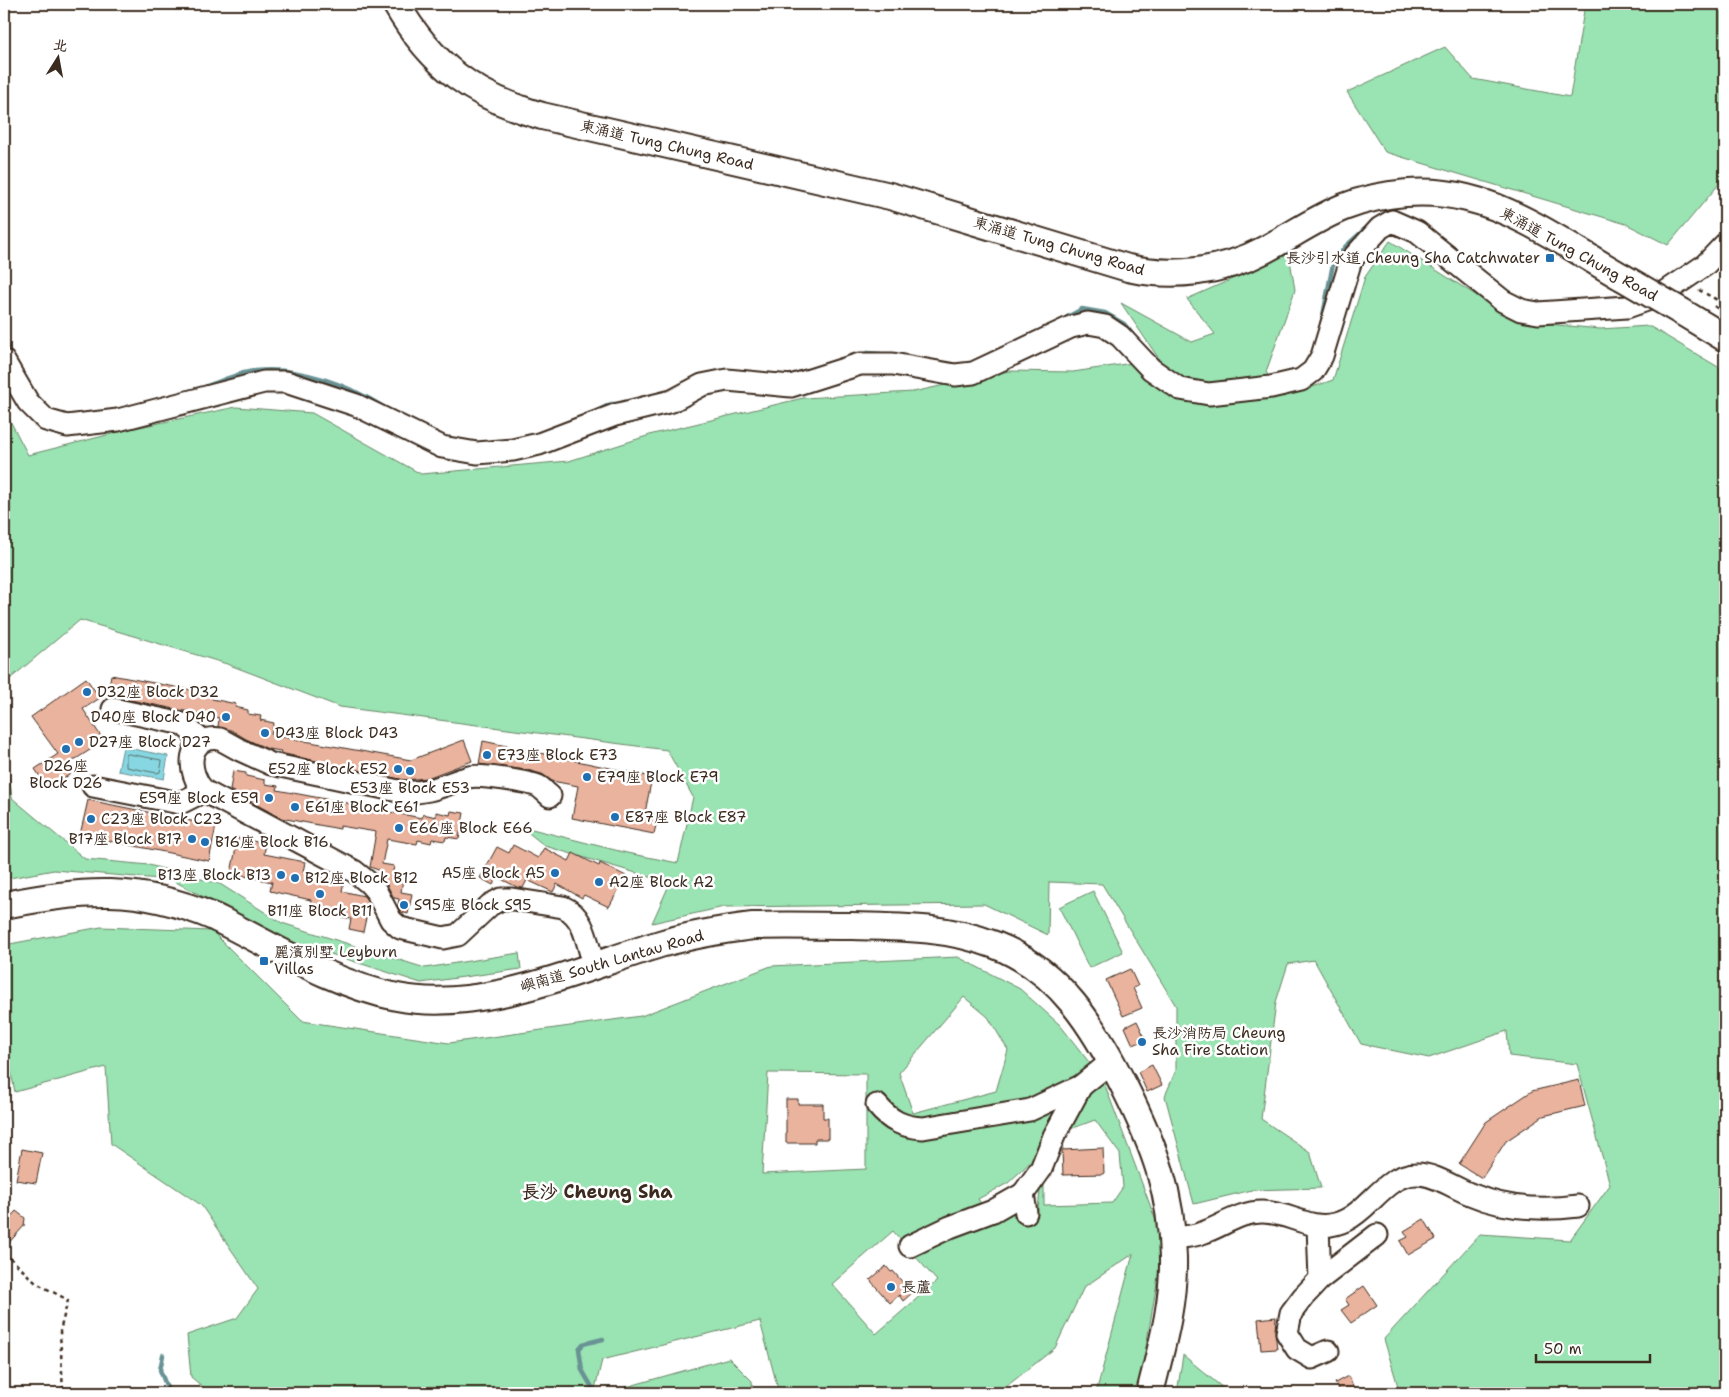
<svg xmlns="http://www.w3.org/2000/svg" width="1729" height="1397" font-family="'Shantell Sans','LXGW WenKai TC',sans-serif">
  <rect width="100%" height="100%" fill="#fff"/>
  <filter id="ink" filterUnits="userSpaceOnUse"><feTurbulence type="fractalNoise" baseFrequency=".02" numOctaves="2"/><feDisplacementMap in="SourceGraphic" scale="10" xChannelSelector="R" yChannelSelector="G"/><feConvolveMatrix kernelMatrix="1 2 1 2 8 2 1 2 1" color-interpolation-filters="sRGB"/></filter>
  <g filter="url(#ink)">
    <g fill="#9ae3b2" stroke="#6a8668" fill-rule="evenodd">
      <path d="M1585 4H1725V177L1668 245 1626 224 1385 152 1347 92 1445 47 1473 79 1570 97Z"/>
      <path d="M1390 241 1517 321 1600 329 1649 326 1725 371V1393H1400L1384 1339 1480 1234 1570 1240 1610 1185 1577 1064 1509 1056 1507 1031 1429 1058 1361 1044 1314 960 1288 964 1276 1002 1261 1119 1310 1152 1321 1188 1252 1190 1194 1204 1165 1096 1176 1070V1006L1102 884 1049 882 1048 935 984 904 724 907 652 923 670 883 545 846 520 826 627 853 678 863 693 797 667 750 340 707 227 664 80 620 4 684V409L28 455 135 428 236 407 312 413 421 474 569 461 653 434 803 398 913 392 1009 371 1073 372 1159 359 1121 303 1192 342 1215 334 1187 299 1289 254 1295 290 1266 372 1283 397 1333 380 1365 277Z"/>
      <path d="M4 737 12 798 85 859 149 865 220 884 282 923 425 968 519 953 521 969 421 983 281 938 172 880 54 870 4 879Z"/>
      <path d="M1093 891 1123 952 1089 968 1059 907Z"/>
      <path d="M101 927 212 931 302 1021 449 1043 641 1016 771 966 958 957 1020 989 1060 1025 1103 1080 1164 1242 1141 1376 1140 1393H1096L1133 1254 1084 1287 1055 1348 998 1393H779L760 1321 602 1360 594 1393H210L191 1377 187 1335 237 1318 258 1289 201 1205 111 1144 106 1067 15 1092 4 1039V945ZM964 997 988 1017 1008 1050 996 1091 913 1113 899 1073ZM768 1073 866 1074V1169L762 1174ZM1095 1120 1120 1154 1123 1187 1112 1203 1044 1205V1173L1062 1132ZM1034 1159 1041 1182 1037 1217H1014V1203L994 1222 978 1199 1008 1183ZM893 1231 937 1281 876 1334 832 1284Z"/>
      <path d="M1183 1355 1229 1393H1177Z"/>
      <path d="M729 1358 752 1381 753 1393H620L619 1389Z"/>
    </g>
    <path fill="#87d7e2" stroke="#699294" d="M123 747 168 756 164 779 118 771Z"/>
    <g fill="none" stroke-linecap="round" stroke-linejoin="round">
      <path stroke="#596f6c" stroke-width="1" d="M129 754 161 760 162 762 160 772 157 773 126 767V755Z"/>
      <g stroke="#699294" stroke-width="4.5">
        <path d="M1064 319 1082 309 1105 313 1124 324 1132 334"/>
        <path d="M1321 326 1333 264 1345 247 1364 230"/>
        <path d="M4 341 11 356"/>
        <path d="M862 355 868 353 881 354"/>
        <path d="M207 386C222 381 240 372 255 371 299 366 348 385 385 408"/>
        <path d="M597 411 611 404H620"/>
        <path d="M163 1355 160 1370 169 1393"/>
        <path d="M594 1393 593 1389 582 1370 579 1349 583 1344 603 1339"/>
        <path d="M1719 1393 1725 1386"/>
      </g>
    </g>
    <g fill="#e9b39e" stroke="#3b2a1e">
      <path d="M111 675 213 694 212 699 236 704 235 707 248 710V714L261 716 260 720 274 723 271 735 411 760 464 740 472 761 427 778 404 780 280 753 281 751 268 749 246 739 231 730 218 727 219 718 116 697H107Z"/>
      <path d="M86 678 100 698 83 709 104 741 57 771H75L48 789 35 769 58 754 31 717Z"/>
      <path d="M483 741 652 777 645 813 658 816 654 834 572 818 578 786 552 781 542 774 527 770 479 764Z"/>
      <path d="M233 771 246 773V776L265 780V784L278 786 277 790 369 807 368 808 422 818 423 814 436 817V812L450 815 451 811 464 813 459 839 446 837 445 841 432 839 431 843 418 840 417 844 387 839 382 864 394 866 392 877 403 879 401 892 412 894 408 914 401 912 398 906 399 899 394 898 387 885 380 876 381 871 370 867 376 832 340 826V829L281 818 230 790Z"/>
      <path d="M88 800 216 826 209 861 80 835Z"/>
      <path d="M238 838 266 844 264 854 305 862 303 872 344 881 342 891 364 896 369 904 363 932 349 929 351 919 309 910 311 900 270 891 272 882 231 873Z"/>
      <path d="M513 845 538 858 544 848 569 861 573 853 599 866 600 863 626 876 609 907 584 895 582 898 557 884 553 892 527 880 523 888 517 887 497 877 493 885 480 878 497 847 509 853Z"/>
      <path d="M1130 969 1138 986 1133 988 1142 1008 1123 1016 1106 980Z"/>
      <path d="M1137 1021 1146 1040 1133 1045 1125 1027Z"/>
      <path d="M1152 1065 1162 1085 1147 1092 1138 1072Z"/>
      <path d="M1579 1080 1585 1106 1543 1116 1506 1141 1482 1178 1459 1164 1486 1122 1532 1091Z"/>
      <path d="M786 1099H798V1104H823V1118H828V1139H815V1143H786Z"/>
      <path d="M1103 1148 1104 1174 1063 1175 1062 1150Z"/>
      <path d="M22 1149 42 1153 36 1183 16 1180Z"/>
      <path d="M16 1211 25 1218 24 1226 4 1248V1224Z"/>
      <path d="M1424 1219 1436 1239 1408 1255 1400 1241 1408 1237 1404 1231Z"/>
      <path d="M886 1266 891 1272 893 1271 912 1293 903 1301 899 1295 890 1303 870 1280Z"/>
      <path d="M1364 1286 1377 1305 1351 1323 1341 1310 1349 1305 1345 1299Z"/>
      <path d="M1276 1317 1275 1331 1277 1349 1261 1350 1258 1319Z"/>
      <path d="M1348 1376 1357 1393H1341L1335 1383Z"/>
    </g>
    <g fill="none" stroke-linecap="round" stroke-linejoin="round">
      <g stroke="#3b2a1e" stroke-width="25">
        <g id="minor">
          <path d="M4 361 28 402 46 420 67 426 118 420 264 382H286L356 405 442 447 477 453 513 450 539 444 615 415 672 401 702 385 727 380 791 386 860 364H893L955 375 973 373 1071 327 1088 323 1105 326 1120 336 1151 369 1180 389 1209 394 1271 387 1301 380 1313 371 1322 356 1351 260 1380 228 1392 221 1417 232 1503 301 1521 310 1538 313 1627 307 1661 295 1705 265 1725 244"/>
          <path d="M113 709 183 724 202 741"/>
          <path d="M93 786 180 803 204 791"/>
          <path d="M550 796C546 793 542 788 538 786 528 782 479 774 469 777 445 784 430 794 403 792L271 764 240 750 220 739C186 734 186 773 204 791L354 871 369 883 376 891 391 920 400 928 443 938 458 935 490 905 501 899H512L563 907C585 916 587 944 594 965"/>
          <path d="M877 1105C890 1121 903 1127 923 1128L1030 1110 1081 1086 1112 1061"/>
          <path d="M1026 1213 1023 1194 1041 1169 1054 1136 1081 1086"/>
          <path d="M1318 1226 1320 1279"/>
          <path d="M1172 1238C1182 1237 1192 1237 1202 1233 1223 1226 1239 1212 1262 1212 1293 1212 1314 1236 1346 1220 1371 1208 1386 1174 1417 1174 1435 1174 1454 1188 1470 1194 1505 1209 1540 1211 1578 1206"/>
          <path d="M910 1246 950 1227 993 1211 1023 1194"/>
          <path d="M1328 1351 1312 1358 1297 1349 1287 1333 1291 1313 1303 1297 1320 1279 1377 1235"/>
        </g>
      </g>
      <g stroke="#3b2a1e" stroke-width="30">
        <g id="major">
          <path d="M396 4C432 66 474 97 542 116L890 196 1128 268C1173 278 1223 272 1264 250 1291 236 1316 218 1344 207 1383 192 1427 188 1467 198 1519 210 1576 251 1622 277"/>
          <path d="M1682 312 1725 338"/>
          <path d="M4 905C84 890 136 884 214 917 273 946 331 984 397 997 483 1014 578 969 660 944 691 935 721 930 753 926 786 925 819 926 852 926 900 927 949 927 995 945 1060 970 1095 1028 1125 1088 1154 1146 1172 1192 1173 1258 1174 1306 1161 1348 1150 1393"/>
        </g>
      </g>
      <g stroke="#3b2a1e" stroke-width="2.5" stroke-dasharray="4 4" stroke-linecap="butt">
        <path d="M1699 290 1721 302 1717 308 1714 306"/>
        <path d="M4 1252 36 1283 68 1300 60 1331 63 1393"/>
      </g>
      <use href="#minor" stroke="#fff" stroke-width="21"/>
      <use href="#major" stroke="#fff" stroke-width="26"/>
      <g stroke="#3b2a1e" stroke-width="30" stroke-linecap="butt">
        <path id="major-bridge" d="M1622 277 1682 312"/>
      </g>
      <use href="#major-bridge" stroke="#fff" stroke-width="26"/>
    </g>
  </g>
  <g fill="#1f6fb2" stroke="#fff" stroke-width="2">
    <rect x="1545" y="253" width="10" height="10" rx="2.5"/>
    <circle cx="87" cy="692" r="5"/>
    <circle cx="226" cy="717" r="5"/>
    <circle cx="265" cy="733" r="5"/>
    <circle cx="79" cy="742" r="5"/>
    <circle cx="66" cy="749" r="5"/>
    <circle cx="487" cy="755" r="5"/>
    <circle cx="398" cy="769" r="5"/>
    <circle cx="410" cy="771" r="5"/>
    <circle cx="587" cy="777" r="5"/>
    <circle cx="269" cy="798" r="5"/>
    <circle cx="295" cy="807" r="5"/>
    <circle cx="615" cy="817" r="5"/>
    <circle cx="91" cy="819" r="5"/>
    <circle cx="399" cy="828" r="5"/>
    <circle cx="192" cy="839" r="5"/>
    <circle cx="205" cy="842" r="5"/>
    <circle cx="555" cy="873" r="5"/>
    <circle cx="281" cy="875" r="5"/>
    <circle cx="295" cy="878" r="5"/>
    <circle cx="599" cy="882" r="5"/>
    <circle cx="320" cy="894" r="5"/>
    <circle cx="404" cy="905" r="5"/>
    <rect x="259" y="956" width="10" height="10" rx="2.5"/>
    <circle cx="1142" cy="1042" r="5"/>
    <circle cx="891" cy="1287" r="5"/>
  </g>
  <g text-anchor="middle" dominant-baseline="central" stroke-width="5" stroke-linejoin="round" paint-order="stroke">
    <g font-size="15" fill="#3b2a1e" stroke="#fff">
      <text transform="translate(667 145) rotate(13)">東涌道 Tung Chung Road</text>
      <text transform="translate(1059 246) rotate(16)">東涌道 Tung Chung Road</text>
      <text transform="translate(1579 254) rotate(29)">東涌道 Tung Chung Road</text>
      <text transform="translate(612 961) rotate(-16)">嶼南道 South Lantau Road</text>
    </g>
    <g font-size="15" fill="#3b2a1e" stroke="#fff" text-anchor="start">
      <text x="1540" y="258" text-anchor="end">長沙引水道 Cheung Sha Catchwater</text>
      <text x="97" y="692">D32座 Block D32</text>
      <text x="216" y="717" text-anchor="end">D40座 Block D40</text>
      <text x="275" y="733">D43座 Block D43</text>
      <text x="89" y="742">D27座 Block D27</text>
      <text x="497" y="755">E73座 Block E73</text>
      <text x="66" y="766" text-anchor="middle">D26座<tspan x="66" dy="17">Block D26</tspan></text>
      <text x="388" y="769" text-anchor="end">E52座 Block E52</text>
      <text x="597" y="777">E79座 Block E79</text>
      <text x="410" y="788" text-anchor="middle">E53座 Block E53</text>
      <text x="259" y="798" text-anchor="end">E59座 Block E59</text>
      <text x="305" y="807">E61座 Block E61</text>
      <text x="625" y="817">E87座 Block E87</text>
      <text x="101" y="819">C23座 Block C23</text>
      <text x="409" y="828">E66座 Block E66</text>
      <text x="182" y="839" text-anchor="end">B17座 Block B17</text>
      <text x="215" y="842">B16座 Block B16</text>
      <text x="545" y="873" text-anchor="end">A5座 Block A5</text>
      <text x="271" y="875" text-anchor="end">B13座 Block B13</text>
      <text x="305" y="878">B12座 Block B12</text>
      <text x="609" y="882">A2座 Block A2</text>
      <text x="414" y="905">S95座 Block S95</text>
      <text x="320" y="911" text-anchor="middle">B11座 Block B11</text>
      <text x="274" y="952">麗濱別墅 Leyburn<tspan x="274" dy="17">Villas</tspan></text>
      <text x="1152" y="1033">長沙消防局 Cheung<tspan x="1152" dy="17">Sha Fire Station</tspan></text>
      <text x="901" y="1287">長蘆</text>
    </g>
    <g font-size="18" font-weight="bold" fill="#3b2a1e" stroke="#fff">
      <text x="597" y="1192">長沙 Cheung Sha</text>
    </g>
  </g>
  <rect width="1729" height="1397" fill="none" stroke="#fff" stroke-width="20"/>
  <rect x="10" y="10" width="1709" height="1377" fill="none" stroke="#3b2a1e" stroke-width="2" filter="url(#ink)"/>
  <g transform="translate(58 58) rotate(11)" stroke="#ffffff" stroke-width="4" paint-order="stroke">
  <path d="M0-4L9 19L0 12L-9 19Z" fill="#3b2a1e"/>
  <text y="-8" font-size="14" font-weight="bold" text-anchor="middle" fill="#3b2a1e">北</text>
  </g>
  <path d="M1536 1354v8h114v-8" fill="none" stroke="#3b2a1e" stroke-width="2.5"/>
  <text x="1544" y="1354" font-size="15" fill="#3b2a1e" stroke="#ffffff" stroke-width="4" paint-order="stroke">50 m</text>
</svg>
